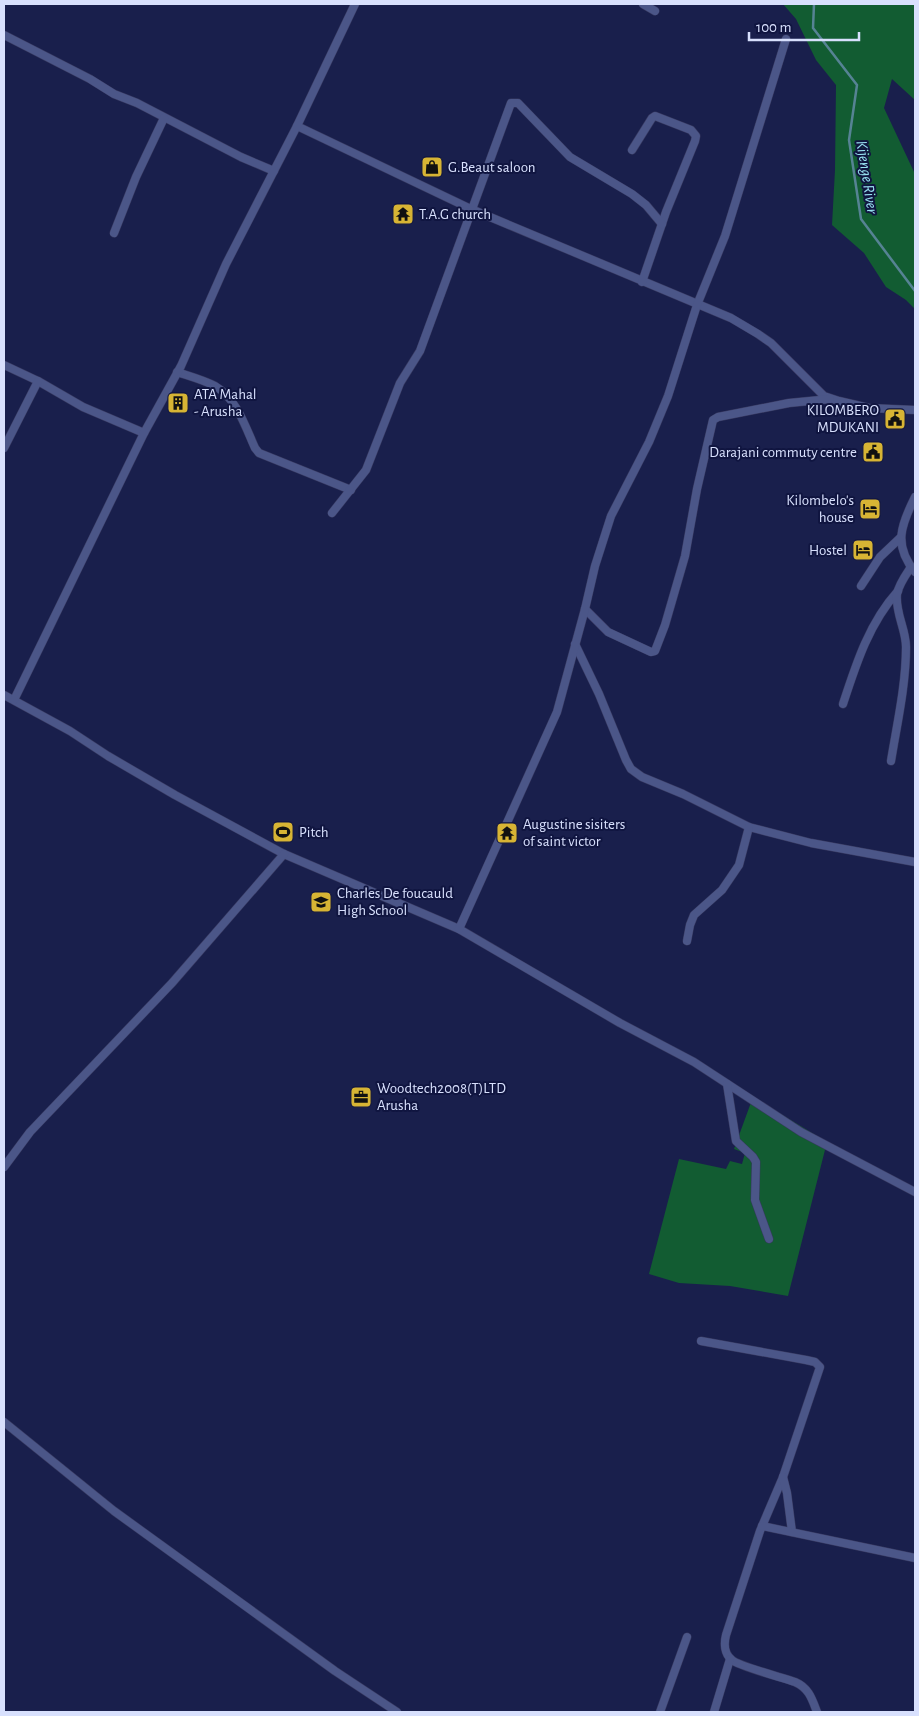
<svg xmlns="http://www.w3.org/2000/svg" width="919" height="1716" font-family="'Alegreya Sans',sans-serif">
  <rect width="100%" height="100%" fill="#191f4c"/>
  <g fill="#125c32">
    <path d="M783 4H915V100L892 79 884 108 915 174V309L906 300 886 287 864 253 832 225 835 170 836 85 816 60 796 19Z"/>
    <path d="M753 1097 827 1142 788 1296 730 1286 679 1283 649 1274 679 1159 726 1169 730 1161 742 1164 745 1153 734 1149Z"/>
  </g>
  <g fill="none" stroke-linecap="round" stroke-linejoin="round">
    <path stroke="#568394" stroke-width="2.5" d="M814 4 813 28 857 85 849 140 861 219 915 291"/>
    <g stroke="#383a61" stroke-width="9">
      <g id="street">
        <path d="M643 4 655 11"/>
        <path d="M4 35 90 79 114 94 137 103 241 157 274 171"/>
        <path d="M297 126 471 209 731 318 758 334 771 343 824 396 839 401 869 408 915 410"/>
        <path d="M632 150 652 118 655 116 691 130 696 136 695 141 666 212 642 282"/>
        <path d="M114 233 136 177 164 118"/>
        <path d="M4 365 38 381 83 407 144 433"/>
        <path d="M177 372C189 376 204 380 215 386 237 399 245 426 255 448L259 453 351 490"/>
        <path d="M4 448 38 381"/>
        <path d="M915 497C901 525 893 545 915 572"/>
        <path d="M332 513 366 470 400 383 420 351 511 103H518L570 157 632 194 646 205 662 224"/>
        <path d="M861 586 880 557 900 538"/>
        <path d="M585 609 608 632 651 652 655 651 665 625 685 556 697 489 713 420 718 417 789 403 830 399"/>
        <path d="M575 644 599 694 626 760 631 769 642 777 683 794 749 827 811 843 915 862"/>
        <path d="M4 695 70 731 108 756 175 795 284 854 459 929 620 1023 694 1062 801 1132 915 1192"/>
        <path d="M14 700 144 433 181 366 226 264 297 126 355 4"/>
        <path d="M843 704C856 664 869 623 898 591"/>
        <path d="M891 761C897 724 906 685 906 647 906 629 895 613 897 594 899 584 905 576 911 567"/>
        <path d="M459 929 557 712 585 609 595 566 611 516 649 442 668 396 697 305 725 236 786 39"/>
        <path d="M687 941 690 925 694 915 722 890 739 865 749 827"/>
        <path d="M727 1084 736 1141 753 1157 756 1162 755 1200 769 1239"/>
        <path d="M4 1167 30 1132 172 983 284 854"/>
        <path d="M701 1341 806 1360 815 1362 820 1367 783 1477 760 1531 726 1635C724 1643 724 1654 732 1660 738 1666 784 1678 795 1682 809 1688 812 1699 817 1712"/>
        <path d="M4 1422 114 1511 335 1671 397 1712"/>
        <path d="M783 1477 787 1493 792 1532"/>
        <path d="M762 1526 915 1558"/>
        <path d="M660 1712 687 1637"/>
        <path d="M714 1712 730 1659"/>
      </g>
    </g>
    <use href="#street" stroke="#4b5688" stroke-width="8"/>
  </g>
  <defs>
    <g id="shop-square" transform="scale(1.125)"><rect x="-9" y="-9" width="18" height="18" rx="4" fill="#d7b434" stroke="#101540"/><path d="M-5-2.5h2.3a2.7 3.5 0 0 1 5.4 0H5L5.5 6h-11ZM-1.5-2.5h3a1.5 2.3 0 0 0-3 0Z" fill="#111"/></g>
    <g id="temple-square" transform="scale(1.125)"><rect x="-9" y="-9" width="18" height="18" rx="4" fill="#d7b434" stroke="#101540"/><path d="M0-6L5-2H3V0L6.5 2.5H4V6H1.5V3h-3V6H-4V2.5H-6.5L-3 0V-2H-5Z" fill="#111"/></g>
    <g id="building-square" transform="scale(1.125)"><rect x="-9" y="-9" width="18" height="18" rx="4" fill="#d7b434" stroke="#101540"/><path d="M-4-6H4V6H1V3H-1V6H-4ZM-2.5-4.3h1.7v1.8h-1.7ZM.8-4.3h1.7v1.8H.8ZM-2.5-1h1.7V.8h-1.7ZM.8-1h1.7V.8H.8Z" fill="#111"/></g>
    <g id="civic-square" transform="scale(1.125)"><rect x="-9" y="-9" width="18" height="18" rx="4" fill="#d7b434" stroke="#101540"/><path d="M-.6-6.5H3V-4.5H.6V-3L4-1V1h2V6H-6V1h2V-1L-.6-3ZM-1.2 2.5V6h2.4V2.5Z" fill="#111"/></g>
    <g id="hotel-square" transform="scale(1.125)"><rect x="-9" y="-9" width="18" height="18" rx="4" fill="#d7b434" stroke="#101540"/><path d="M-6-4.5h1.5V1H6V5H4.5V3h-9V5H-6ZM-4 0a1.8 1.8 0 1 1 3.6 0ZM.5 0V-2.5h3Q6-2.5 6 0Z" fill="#111"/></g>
    <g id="stadium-square" transform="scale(1.125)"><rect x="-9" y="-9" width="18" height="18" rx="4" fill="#d7b434" stroke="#101540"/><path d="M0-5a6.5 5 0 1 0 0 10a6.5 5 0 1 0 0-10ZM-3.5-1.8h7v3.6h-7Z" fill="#111"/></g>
    <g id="school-square" transform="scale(1.125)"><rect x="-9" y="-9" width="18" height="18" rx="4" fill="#d7b434" stroke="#101540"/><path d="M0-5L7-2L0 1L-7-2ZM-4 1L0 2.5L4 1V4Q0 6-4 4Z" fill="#111"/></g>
    <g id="office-square" transform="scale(1.125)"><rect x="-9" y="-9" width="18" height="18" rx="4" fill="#d7b434" stroke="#101540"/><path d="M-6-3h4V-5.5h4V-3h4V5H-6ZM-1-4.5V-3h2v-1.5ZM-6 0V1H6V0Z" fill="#111"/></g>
  </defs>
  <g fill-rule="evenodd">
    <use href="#shop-square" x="432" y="167"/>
    <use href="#temple-square" x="403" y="214"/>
    <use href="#building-square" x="178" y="403"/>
    <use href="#civic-square" x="895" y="419"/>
    <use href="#civic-square" x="873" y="452"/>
    <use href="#hotel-square" x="870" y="509"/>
    <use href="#hotel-square" x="863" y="550"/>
    <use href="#stadium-square" x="283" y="832"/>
    <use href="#temple-square" x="507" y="833"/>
    <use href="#school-square" x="321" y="902"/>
    <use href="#office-square" x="361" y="1097"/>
  </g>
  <g text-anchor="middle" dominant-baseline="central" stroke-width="4" stroke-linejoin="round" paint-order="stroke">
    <g font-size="15" fill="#d8e0fd" stroke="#101540" text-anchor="start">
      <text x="448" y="167">G.Beaut saloon</text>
      <text x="419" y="214">T.A.G church</text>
      <text x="194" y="394">ATA Mahal<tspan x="194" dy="17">- Arusha</tspan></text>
      <text x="879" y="410" text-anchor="end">KILOMBERO<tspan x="879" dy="17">MDUKANI</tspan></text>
      <text x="857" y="452" text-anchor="end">Darajani commuty centre</text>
      <text x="854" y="500" text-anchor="end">Kilombelo's<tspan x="854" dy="17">house</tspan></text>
      <text x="847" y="550" text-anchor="end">Hostel</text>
      <text x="523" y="824">Augustine sisiters<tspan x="523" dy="17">of saint victor</tspan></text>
      <text x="299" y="832">Pitch</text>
      <text x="337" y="893">Charles De foucauld<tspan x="337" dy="17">High School</tspan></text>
      <text x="377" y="1088">Woodtech2008(T)LTD<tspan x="377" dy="17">Arusha</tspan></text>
    </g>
    <g font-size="16" font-style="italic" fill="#97e0f0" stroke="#101540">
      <text transform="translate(867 177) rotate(81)">Kijenge River</text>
    </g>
  </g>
  <rect width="919" height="1716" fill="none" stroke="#d8e0fd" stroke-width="10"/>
  <path d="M749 32v8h110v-8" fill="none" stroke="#d8e0fd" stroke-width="2.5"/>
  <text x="756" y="32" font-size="15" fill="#d8e0fd" stroke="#101540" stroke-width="4" paint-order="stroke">100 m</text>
</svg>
